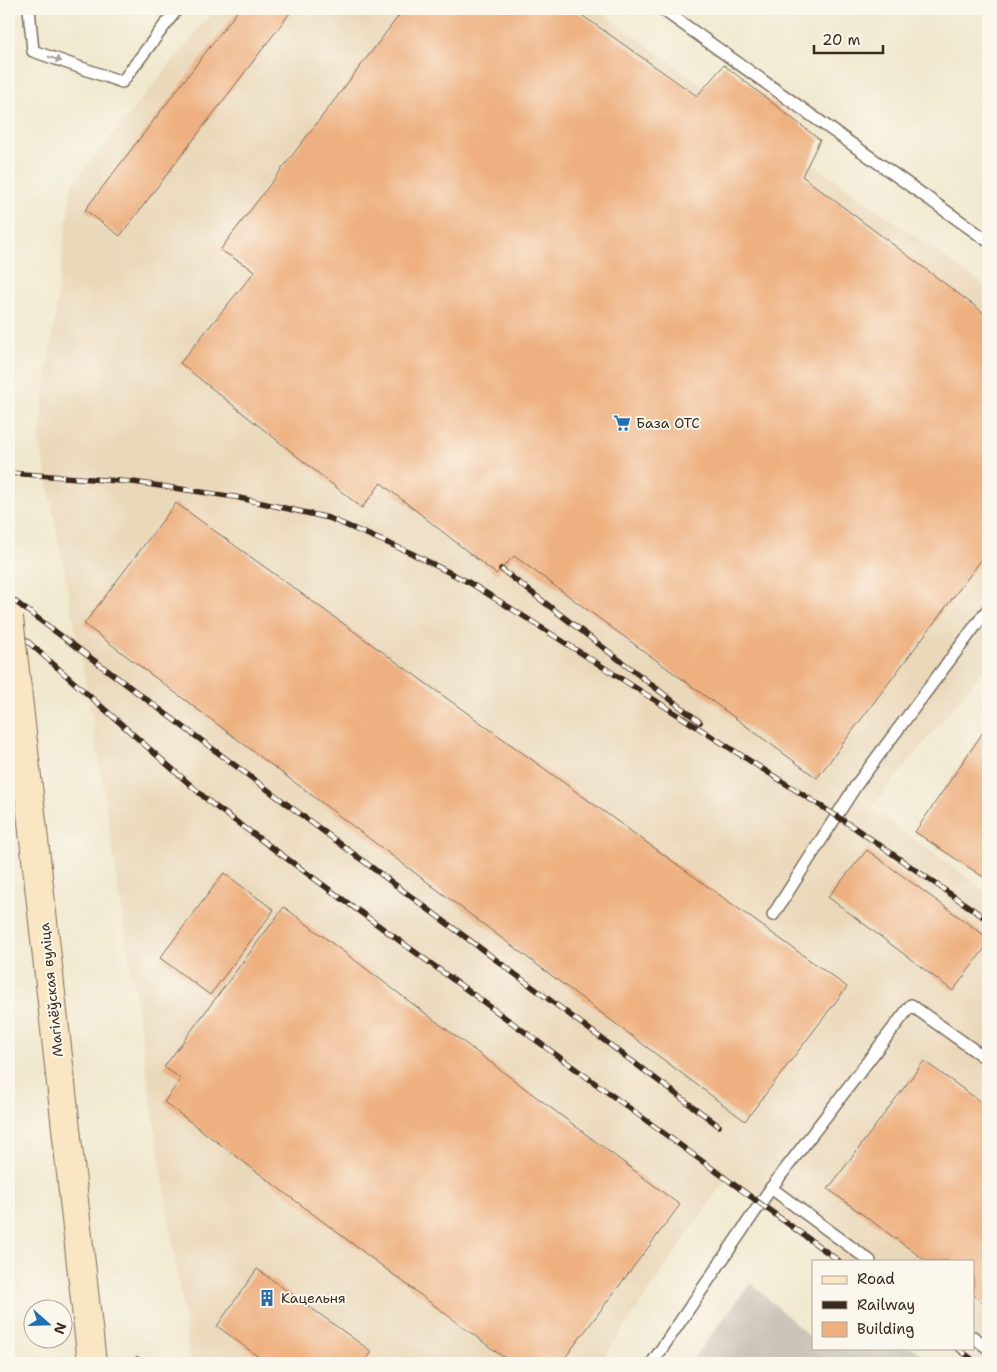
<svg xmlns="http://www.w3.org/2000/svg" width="997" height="1372" font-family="'Shantell Sans',sans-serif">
  <rect width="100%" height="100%" fill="#fbf7ec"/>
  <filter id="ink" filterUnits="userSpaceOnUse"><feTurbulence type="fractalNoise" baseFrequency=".02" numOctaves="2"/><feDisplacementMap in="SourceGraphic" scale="10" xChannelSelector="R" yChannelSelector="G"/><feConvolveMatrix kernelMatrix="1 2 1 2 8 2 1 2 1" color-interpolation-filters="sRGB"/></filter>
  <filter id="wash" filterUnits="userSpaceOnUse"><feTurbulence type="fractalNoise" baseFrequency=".0096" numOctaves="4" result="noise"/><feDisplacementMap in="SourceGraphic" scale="20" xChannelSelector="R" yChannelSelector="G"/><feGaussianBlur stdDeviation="1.12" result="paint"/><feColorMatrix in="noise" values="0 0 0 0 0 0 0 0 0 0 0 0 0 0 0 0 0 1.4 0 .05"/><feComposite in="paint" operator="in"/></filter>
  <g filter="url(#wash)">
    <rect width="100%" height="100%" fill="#f0e9cf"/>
    <path fill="#ead8ba" d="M215 9H596L988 288V664L871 808 988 893V1363H965L947 1348H973V1261H837L729 1174 600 1363H191L94 727 39 437 72 184Z"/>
    <path fill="#cac3b8" d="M751 1283 810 1337 813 1333V1348H913L933 1363H690Z"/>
    <g id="blocks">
      <g fill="#eeb080">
        <path d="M239 9H293L120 236 85 210Z"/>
        <path d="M404 9H573L697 96 724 65 820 140 802 176 988 316V551L817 778 514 556 496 574 381 483 362 508 180 363 255 271 220 250Z"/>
        <path d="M176 503 847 987 745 1121 84 624Z"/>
        <path d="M988 725V880L915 832Z"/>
        <path d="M867 850 988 938V944L953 991 828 897Z"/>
        <path d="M224 873 274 910 210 995 160 958Z"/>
        <path d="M284 907 680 1205 561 1363H505L507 1360 164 1102 181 1079 164 1067Z"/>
        <path d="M924 1061 988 1107V1306L973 1295V1261H926L828 1189Z"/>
        <path d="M257 1269 372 1352 364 1363H267L217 1326Z"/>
      </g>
    </g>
  </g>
  <g filter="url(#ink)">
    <use href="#blocks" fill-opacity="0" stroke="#7a6d5c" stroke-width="1"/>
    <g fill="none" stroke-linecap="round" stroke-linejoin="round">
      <g stroke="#7a6d5c" stroke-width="14">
        <g id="lane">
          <path d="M29 9 33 51 122 82 177 9"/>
          <path d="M662 9 988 241"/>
          <path d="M773 915 857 784 988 609"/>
          <path d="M771 1188 870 1261"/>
          <path d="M973 1337 988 1348"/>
          <path d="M652 1363 771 1188 911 1005 988 1060"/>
        </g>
      </g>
      <g stroke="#7a6d5c" stroke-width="30">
        <path id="secondary" d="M29 795 92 1363"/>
      </g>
      <path stroke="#7a6d5c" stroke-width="3" stroke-dasharray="4 4" stroke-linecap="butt" d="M137 1356 138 1363"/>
      <use href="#lane" stroke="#fff" stroke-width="11"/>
      <use href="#secondary" stroke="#fbe6c4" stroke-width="28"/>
      <g stroke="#3b2a1e" stroke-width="5.5">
        <g id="rail">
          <path d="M9 473 133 482 235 497 329 518 411 553 470 583 520 614 852 826 988 920"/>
          <path d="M501 569 700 722"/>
          <path d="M9 597 719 1126"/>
          <path d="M9 625 212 804 839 1261"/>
          <path d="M957 1348 977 1363"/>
        </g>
      </g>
      <use href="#rail" stroke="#fbf7ec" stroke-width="4" stroke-dasharray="11" stroke-linecap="butt"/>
      <g stroke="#7a6d5c" stroke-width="30" stroke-linecap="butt">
        <path id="secondary-bridge" d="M9 618 29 795"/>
      </g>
      <use href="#secondary-bridge" stroke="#fbe6c4" stroke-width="28"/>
    </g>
    <defs><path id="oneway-solid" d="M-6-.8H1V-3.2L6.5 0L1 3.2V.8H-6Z" transform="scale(1.25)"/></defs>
    <use fill="#a79f9a" href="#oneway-solid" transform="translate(55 59) rotate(19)"/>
  </g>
  <defs>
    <g id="supermarket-bare" transform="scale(1.35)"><path d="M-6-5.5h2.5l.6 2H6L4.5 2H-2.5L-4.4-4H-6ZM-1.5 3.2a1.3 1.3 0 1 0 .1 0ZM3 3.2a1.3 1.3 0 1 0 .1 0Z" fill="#1f6fb2" stroke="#fbf7ec" stroke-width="2.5" paint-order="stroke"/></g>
    <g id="building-bare" transform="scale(1.35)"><path d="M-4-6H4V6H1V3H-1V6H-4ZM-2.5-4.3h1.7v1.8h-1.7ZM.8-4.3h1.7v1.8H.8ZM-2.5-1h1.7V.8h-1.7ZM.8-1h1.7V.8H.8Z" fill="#1f6fb2" stroke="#fbf7ec" stroke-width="2.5" paint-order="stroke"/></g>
  </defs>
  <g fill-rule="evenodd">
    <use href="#supermarket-bare" x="622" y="423"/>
    <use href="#building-bare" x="267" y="1298"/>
  </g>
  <g text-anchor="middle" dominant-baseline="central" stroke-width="4" stroke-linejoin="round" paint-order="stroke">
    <g font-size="14" fill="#3b2a1e" stroke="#fbf7ec" text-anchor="start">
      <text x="636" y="423">База ОТС</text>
      <text x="281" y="1298">Кацельня</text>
    </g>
    <g font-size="14" fill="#3b2a1e" stroke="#fbf7ec">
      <text transform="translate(51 990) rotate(-96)">Магілёўская вуліца</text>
    </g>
  </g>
  <rect width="997" height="1372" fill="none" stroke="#fbf7ec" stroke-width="30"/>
  <rect x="812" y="1260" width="162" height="90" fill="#fbf7ec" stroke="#aea59a"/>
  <rect x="822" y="1276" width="25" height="8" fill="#fbe6c4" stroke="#aea59a"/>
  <text x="857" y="1284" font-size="15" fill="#3b2a1e">Road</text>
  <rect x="822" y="1301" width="25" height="8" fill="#3b2a1e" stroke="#aea59a"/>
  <text x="857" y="1310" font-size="15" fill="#3b2a1e">Railway</text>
  <rect x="822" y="1322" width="25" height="15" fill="#eeb080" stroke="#aea59a"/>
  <text x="857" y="1334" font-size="15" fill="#3b2a1e">Building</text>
  <g transform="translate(48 1324) rotate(110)"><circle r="24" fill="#fbf7ec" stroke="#aea59a"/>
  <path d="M0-4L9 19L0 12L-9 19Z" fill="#1f6fb2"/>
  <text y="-8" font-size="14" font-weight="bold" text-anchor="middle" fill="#3b2a1e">N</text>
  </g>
  <path d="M814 45v8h69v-8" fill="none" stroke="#3b2a1e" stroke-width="2.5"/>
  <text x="822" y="45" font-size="15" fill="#3b2a1e" stroke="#fbf7ec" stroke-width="4" paint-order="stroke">20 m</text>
</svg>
